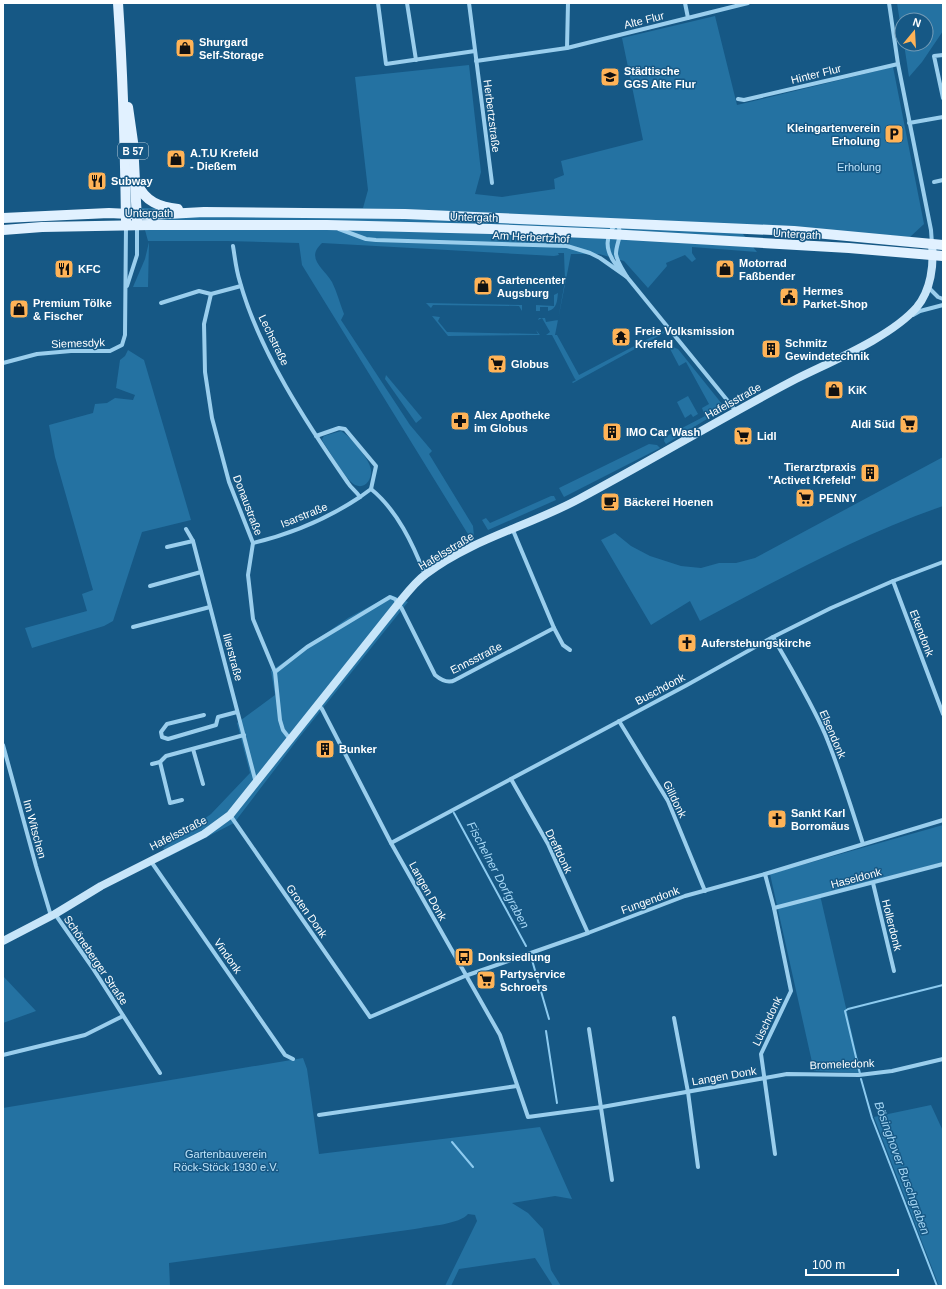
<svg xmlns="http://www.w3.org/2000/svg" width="946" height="1289" font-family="Helvetica,sans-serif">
  <rect width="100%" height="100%" fill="#165885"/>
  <g fill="#2472a2">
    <path d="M897 3H943V31L922 62 909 77 904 44H926V20H902V35Z"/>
    <path d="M715 16 737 105 893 67 924 224 910 237 736 225 757 252 692 247V253L696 259 692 262 685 255 666 263 667 266 648 288 624 261 599 254H571L555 335H557L579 375 663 331 664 333 573 383 572 382 576 380 575 379 552 335H546L550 332 542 318 538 320 539 318H545L546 322 558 320 565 281 564 253H558L559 255 554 256 322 243C305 259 324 268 332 282 337 292 340 304 344 314L341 320 410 425 432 451 429 454 473 526 474 536 471 539 302 265 299 243 227 241H148L139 208H363L368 190 355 77 469 65 481 172 475 194 502 197 555 189 554 179 564 175 561 161 643 140 622 38Z"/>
    <path d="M149 242 148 287H133L145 259Z"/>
    <path d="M558 293C557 301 557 309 548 311V307H540V311H536V305L554 306V295Z"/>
    <path d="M426 303 522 305V311L519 306 433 305 431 308Z"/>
    <path d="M432 316 440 317 438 321 447 332 538 334 536 330 540 335 448 336Z"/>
    <path d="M668 345 678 349 722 404 720 411 666 444 664 441 665 437 705 416 702 408 709 404 686 362 679 366Z"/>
    <path d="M128 350 144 360 191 520 142 532 113 621 104 626 32 648 25 628 87 611 82 594 93 590 55 457 49 425 93 413 95 404 107 403 115 398 133 400 135 395 116 388 120 360 125 356Z"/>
    <path d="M386 375 422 418 416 423 385 379Z"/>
    <path d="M688 396 698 414 693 417 691 414 685 418 677 402Z"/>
    <path d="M341 431C350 436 370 459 371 470 372 484 360 492 350 481 340 470 332 455 323 442L322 439 324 436Z"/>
    <path d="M649 444 657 445 660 448 564 497 559 488Z"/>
    <path d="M943 457V506C859 535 779 579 700 621L690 601 651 625 601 540 615 533 631 546 650 556 681 566 701 568 719 563H736L755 558Z"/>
    <path d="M551 496H554L556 500 488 530 482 520 486 518 490 523Z"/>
    <path d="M391 595 408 602 298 739 234 823 168 857 163 848 211 814 250 773 237 723 275 695 271 671 348 618Z"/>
    <path d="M943 825V862L820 895 861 1073 814 1071 770 874Z"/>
    <path d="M3 976 36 1011 3 1023Z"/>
    <path d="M303 1058 307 1069 319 1154 540 1127 572 1199 555 1196 512 1203 528 1213 543 1229 551 1270 561 1286H553L535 1258 459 1269 451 1286H445L477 1221 475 1215 468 1214C460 1224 429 1226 415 1229L169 1263 170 1286H3V1108Z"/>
    <path d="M931 1105 943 1131V1286H939L874 1117Z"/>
  </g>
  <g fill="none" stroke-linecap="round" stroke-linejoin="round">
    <g stroke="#8dcbf0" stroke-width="2">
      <path d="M454 813 526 946"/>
      <path d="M532 960 549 1019"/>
      <path d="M546 1031 557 1103"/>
      <path d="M860 1074 845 1011 848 1009 943 985"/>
      <path d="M861 1079 872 1118 937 1286"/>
      <path d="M452 1142 473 1167"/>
    </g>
    <g stroke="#9aceed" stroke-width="4">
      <path d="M378 3 386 64 475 51"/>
      <path d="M407 3 416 60"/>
      <path d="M469 3 492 183"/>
      <path d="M685 3 688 18"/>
      <path d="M889 3 898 64 931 230 932 244"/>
      <path d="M567 48 568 3"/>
      <path d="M943 55 934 56 943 98"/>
      <path d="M476 61 567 48 748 3"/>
      <path d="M738 99 744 100 898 64"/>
      <path d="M909 123 943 117"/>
      <path d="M934 182 943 180"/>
      <path d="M617 223C624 235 616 242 616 254 617 262 623 270 627 277 611 262 598 242 617 223Z"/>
      <path d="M339 229 366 239 376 240 567 246 590 253 600 258 627 277 736 411"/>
      <path d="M233 246C235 258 236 270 240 282 259 351 307 424 348 483 351 488 356 491 360 497L371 489C397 510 413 544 425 575"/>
      <path d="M127 286 137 255V226"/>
      <path d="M241 286 211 294 204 324 205 372 212 418 229 482 253 543 248 575 253 619 275 672 280 720 283 730 290 739"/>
      <path d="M928 287 938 297 943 299"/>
      <path d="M161 303 199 291 211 294"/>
      <path d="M913 315 920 311 943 305"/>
      <path d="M3 363 37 354 71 351H110L122 345 125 335 126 226"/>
      <path d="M316 436 339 428 345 429 376 466 371 489"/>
      <path d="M186 529 193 541 256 783"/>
      <path d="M253 543C291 534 327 519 360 497"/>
      <path d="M167 547 193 541"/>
      <path d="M893 581 943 714"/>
      <path d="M150 586 201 572"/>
      <path d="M133 627 210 607"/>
      <path d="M554 628 563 645 570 650"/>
      <path d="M773 637C791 669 810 700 825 734 840 770 851 807 863 844"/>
      <path d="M275 672 307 647 390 597 395 599 402 609 435 675C441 680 448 684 455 680L554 628 512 528"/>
      <path d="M318 705 322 709 391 843 500 1035 528 1117 602 1107 787 1074 859 1075 892 1071 943 1059"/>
      <path d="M204 715 167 724 161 732 162 737 168 739 216 725 218 717 237 712"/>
      <path d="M619 721 668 801 705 891"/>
      <path d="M3 745 36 866 51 916"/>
      <path d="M193 749 203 784"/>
      <path d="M160 762 170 803 182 800"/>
      <path d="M152 764 160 762 166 756 244 735"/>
      <path d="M511 779 548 844 588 933"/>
      <path d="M230 815 370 1017 465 976 588 933 685 896 765 874 943 820"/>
      <path d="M391 843 687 685 773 637 831 608 893 581 943 562"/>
      <path d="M150 860 285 1055 293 1059"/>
      <path d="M765 874 774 908 791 991 761 1054 775 1154"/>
      <path d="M873 883 894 971"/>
      <path d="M774 908 943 864"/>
      <path d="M55 914 92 967 160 1073"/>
      <path d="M674 1018 688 1092 698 1167"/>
      <path d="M589 1029 612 1180"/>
      <path d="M3 1055 85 1035 123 1016"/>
      <path d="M319 1115 517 1086"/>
    </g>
    <path stroke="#c7e5f9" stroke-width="8" d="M3 941 55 914 101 886 204 834 230 815 398 604C407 593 415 582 426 574 472 539 529 526 579 499 652 460 723 417 796 379 832 361 891 337 917 307 931 290 934 265 932 244"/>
    <g stroke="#e1f1ff" stroke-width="10">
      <path d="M118 3C123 76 125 148 126 221"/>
      <path d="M128 107 133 142 137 221"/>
      <path d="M137 183C145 202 160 207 178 209"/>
      <path d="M3 218 109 213 149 215 204 212 405 214 794 231 943 245"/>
      <path d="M3 230 42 227 149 225H327L491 229 609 234 849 248 943 256"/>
    </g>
  </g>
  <defs>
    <g id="shop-square" transform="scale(1)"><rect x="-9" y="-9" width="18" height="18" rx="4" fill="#ffb357" stroke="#165885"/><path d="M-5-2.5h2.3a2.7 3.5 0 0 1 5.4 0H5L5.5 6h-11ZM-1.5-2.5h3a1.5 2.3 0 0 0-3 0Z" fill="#111"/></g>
    <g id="school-square" transform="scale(1)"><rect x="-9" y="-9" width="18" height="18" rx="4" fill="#ffb357" stroke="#165885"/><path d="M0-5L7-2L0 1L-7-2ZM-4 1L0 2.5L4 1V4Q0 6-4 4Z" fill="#111"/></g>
    <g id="parking-square" transform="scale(1)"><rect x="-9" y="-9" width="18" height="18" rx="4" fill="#ffb357" stroke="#165885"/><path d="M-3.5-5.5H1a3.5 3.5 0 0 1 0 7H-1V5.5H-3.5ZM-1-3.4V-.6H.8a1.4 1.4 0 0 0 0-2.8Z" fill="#111"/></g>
    <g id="restaurant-square" transform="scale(1)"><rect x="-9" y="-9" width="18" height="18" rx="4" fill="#ffb357" stroke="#165885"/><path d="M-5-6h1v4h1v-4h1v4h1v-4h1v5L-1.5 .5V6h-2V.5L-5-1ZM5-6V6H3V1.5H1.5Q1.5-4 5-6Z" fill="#111"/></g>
    <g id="civic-square" transform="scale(1)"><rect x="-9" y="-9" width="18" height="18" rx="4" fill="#ffb357" stroke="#165885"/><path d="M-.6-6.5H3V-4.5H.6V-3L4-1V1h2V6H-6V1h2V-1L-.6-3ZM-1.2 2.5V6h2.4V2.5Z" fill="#111"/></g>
    <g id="temple-square" transform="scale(1)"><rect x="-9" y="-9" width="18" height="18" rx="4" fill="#ffb357" stroke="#165885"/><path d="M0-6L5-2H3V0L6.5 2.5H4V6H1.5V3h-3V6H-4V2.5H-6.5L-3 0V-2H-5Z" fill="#111"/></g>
    <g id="building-square" transform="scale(1)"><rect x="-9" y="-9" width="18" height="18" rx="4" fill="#ffb357" stroke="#165885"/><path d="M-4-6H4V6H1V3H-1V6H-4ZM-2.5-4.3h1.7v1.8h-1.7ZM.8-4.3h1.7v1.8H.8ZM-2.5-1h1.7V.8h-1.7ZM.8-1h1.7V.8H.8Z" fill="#111"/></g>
    <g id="supermarket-square" transform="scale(1)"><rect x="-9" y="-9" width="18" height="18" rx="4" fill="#ffb357" stroke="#165885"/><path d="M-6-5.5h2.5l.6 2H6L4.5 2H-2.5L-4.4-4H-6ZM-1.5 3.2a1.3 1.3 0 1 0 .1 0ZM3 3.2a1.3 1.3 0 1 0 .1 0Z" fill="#111"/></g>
    <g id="pharmacy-square" transform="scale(1)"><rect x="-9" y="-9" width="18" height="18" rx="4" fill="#ffb357" stroke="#165885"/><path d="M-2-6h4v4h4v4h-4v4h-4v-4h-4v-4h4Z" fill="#111"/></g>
    <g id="cafe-square" transform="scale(1)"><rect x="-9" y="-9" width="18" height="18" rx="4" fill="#ffb357" stroke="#165885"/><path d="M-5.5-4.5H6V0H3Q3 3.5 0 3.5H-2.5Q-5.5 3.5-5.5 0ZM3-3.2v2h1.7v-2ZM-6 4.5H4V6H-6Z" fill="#111"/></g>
    <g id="church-square" transform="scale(1)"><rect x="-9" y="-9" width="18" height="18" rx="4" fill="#ffb357" stroke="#165885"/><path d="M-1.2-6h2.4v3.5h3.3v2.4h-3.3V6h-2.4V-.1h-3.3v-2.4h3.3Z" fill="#111"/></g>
    <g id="bus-square" transform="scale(1)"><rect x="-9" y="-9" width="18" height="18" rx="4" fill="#ffb357" stroke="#165885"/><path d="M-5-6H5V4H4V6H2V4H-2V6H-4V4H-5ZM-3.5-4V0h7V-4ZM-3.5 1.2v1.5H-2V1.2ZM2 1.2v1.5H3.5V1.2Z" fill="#111"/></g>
  </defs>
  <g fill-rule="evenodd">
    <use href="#shop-square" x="185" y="48"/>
    <use href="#school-square" x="610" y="77"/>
    <use href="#parking-square" x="894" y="134"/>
    <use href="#shop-square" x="176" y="159"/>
    <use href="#restaurant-square" x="97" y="181"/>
    <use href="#restaurant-square" x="64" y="269"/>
    <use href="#shop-square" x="725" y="269"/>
    <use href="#shop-square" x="483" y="286"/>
    <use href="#civic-square" x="789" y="297"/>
    <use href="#shop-square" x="19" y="309"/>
    <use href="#temple-square" x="621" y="337"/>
    <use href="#building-square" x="771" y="349"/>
    <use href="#supermarket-square" x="497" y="364"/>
    <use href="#shop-square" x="834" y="390"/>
    <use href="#pharmacy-square" x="460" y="421"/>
    <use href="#supermarket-square" x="909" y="424"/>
    <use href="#building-square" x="612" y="432"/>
    <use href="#supermarket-square" x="743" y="436"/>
    <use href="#building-square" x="870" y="473"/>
    <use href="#supermarket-square" x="805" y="498"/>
    <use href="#cafe-square" x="610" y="502"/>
    <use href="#church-square" x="687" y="643"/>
    <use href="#building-square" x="325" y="749"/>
    <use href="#church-square" x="777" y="819"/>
    <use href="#bus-square" x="464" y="957"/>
    <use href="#supermarket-square" x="486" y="980"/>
  </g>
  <g text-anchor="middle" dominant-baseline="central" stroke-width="3" stroke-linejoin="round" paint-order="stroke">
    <rect fill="#165885" stroke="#b9cdda" stroke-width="1" x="118" y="143" width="30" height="16" rx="3"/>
    <g font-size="10" font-weight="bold" fill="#fff">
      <text x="133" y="151">B 57</text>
    </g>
    <g font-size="11" fill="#fff" stroke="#165885">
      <text transform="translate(644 20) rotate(-14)">Alte Flur</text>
      <text transform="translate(816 74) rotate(-14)">Hinter Flur</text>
      <text transform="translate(492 116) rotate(83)">Herbertzstraße</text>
      <text x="149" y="213">Untergath</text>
      <text transform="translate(474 217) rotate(2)">Untergath</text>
      <text transform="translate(797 234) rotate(3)">Untergath</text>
      <text transform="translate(531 237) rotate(3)">Am Herbertzhof</text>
      <text transform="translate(274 340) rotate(64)">Lechstraße</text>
      <text transform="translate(78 343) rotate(-2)">Siemesdyk</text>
      <text transform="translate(733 401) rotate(-29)">Hafelsstraße</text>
      <text transform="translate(248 505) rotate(69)">Donaustraße</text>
      <text transform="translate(304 515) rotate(-22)">Isarstraße</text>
      <text transform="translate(446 551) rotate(-31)">Hafelsstraße</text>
      <text transform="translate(922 633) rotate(69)">Ekendonk</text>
      <text transform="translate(233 657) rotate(75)">Illerstraße</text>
      <text transform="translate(476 658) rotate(-27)">Ennsstraße</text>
      <text transform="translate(660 689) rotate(-28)">Buschdonk</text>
      <text transform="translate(833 734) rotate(67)">Elsendonk</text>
      <text transform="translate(675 799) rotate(64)">Gilldonk</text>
      <text transform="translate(35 829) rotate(75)">Im Witschen</text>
      <text transform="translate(178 833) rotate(-27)">Hafelsstraße</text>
      <text transform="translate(559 851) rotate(64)">Dreffdonk</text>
      <text transform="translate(856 878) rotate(-15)">Haseldonk</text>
      <text transform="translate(428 891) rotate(61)">Langen Donk</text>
      <text transform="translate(650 900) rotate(-20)">Fungendonk</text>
      <text transform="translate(307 911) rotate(55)">Groten Donk</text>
      <text transform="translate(892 925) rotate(76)">Hollerdonk</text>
      <text transform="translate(228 956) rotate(55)">Vindonk</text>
      <text transform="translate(96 960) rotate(56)">Schöneberger Straße</text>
      <text transform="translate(767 1021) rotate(-64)">Lüschdonk</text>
      <text transform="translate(842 1064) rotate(-2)">Bromeledonk</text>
      <text transform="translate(724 1076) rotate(-10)">Langen Donk</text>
    </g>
    <g font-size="11" font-weight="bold" fill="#fff" stroke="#165885" text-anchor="start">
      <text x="199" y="42">Shurgard<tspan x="199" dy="13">Self-Storage</tspan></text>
      <text x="624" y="71">Städtische<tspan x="624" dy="13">GGS Alte Flur</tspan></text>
      <text x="880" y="128" text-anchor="end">Kleingartenverein<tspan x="880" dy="13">Erholung</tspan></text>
      <text x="190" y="153">A.T.U Krefeld<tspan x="190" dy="13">- Dießem</tspan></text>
      <text x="111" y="181">Subway</text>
      <text x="739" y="263">Motorrad<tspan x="739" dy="13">Faßbender</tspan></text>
      <text x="78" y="269">KFC</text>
      <text x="497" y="280">Gartencenter<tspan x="497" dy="13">Augsburg</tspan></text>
      <text x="803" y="291">Hermes<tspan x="803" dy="13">Parket-Shop</tspan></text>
      <text x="33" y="303">Premium Tölke<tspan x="33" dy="13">&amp; Fischer</tspan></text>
      <text x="635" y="331">Freie Volksmission<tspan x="635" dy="13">Krefeld</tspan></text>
      <text x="785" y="343">Schmitz<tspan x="785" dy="13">Gewindetechnik</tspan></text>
      <text x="511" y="364">Globus</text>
      <text x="848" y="390">KiK</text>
      <text x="474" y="415">Alex Apotheke<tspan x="474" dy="13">im Globus</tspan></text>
      <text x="895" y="424" text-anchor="end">Aldi Süd</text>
      <text x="626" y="432">IMO Car Wash</text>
      <text x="757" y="436">Lidl</text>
      <text x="856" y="467" text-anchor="end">Tierarztpraxis<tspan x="856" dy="13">"Activet Krefeld"</tspan></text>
      <text x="819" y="498">PENNY</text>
      <text x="624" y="502">Bäckerei Hoenen</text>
      <text x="701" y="643">Auferstehungskirche</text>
      <text x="339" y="749">Bunker</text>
      <text x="791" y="813">Sankt Karl<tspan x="791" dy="13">Borromäus</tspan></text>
      <text x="478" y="957">Donksiedlung</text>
      <text x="500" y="974">Partyservice<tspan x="500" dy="13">Schroers</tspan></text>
    </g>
    <g font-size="11" fill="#c0e4fa" stroke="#165885">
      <text x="859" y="167">Erholung</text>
      <text x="226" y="1154">Gartenbauverein<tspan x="226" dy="13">Röck-Stöck 1930 e.V.</tspan></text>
    </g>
    <g font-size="12" font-style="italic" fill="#a6d7f5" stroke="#165885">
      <text transform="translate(498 875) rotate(62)">Fischelner Dorfgraben</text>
      <text transform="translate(902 1168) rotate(70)">Bösinghover Buschgraben</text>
    </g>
  </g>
  <rect width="946" height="1289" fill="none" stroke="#ffffff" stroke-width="8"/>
  <g transform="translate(914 32) rotate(18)"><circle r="19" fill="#165885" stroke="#739bb6"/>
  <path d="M0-3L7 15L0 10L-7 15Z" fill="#ffb357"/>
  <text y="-6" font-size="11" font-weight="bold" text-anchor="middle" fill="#ffffff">N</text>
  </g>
  <path d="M806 1269v6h92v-6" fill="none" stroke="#ffffff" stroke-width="2"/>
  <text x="812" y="1269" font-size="12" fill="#ffffff" stroke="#165885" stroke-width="3" paint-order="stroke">100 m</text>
</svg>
